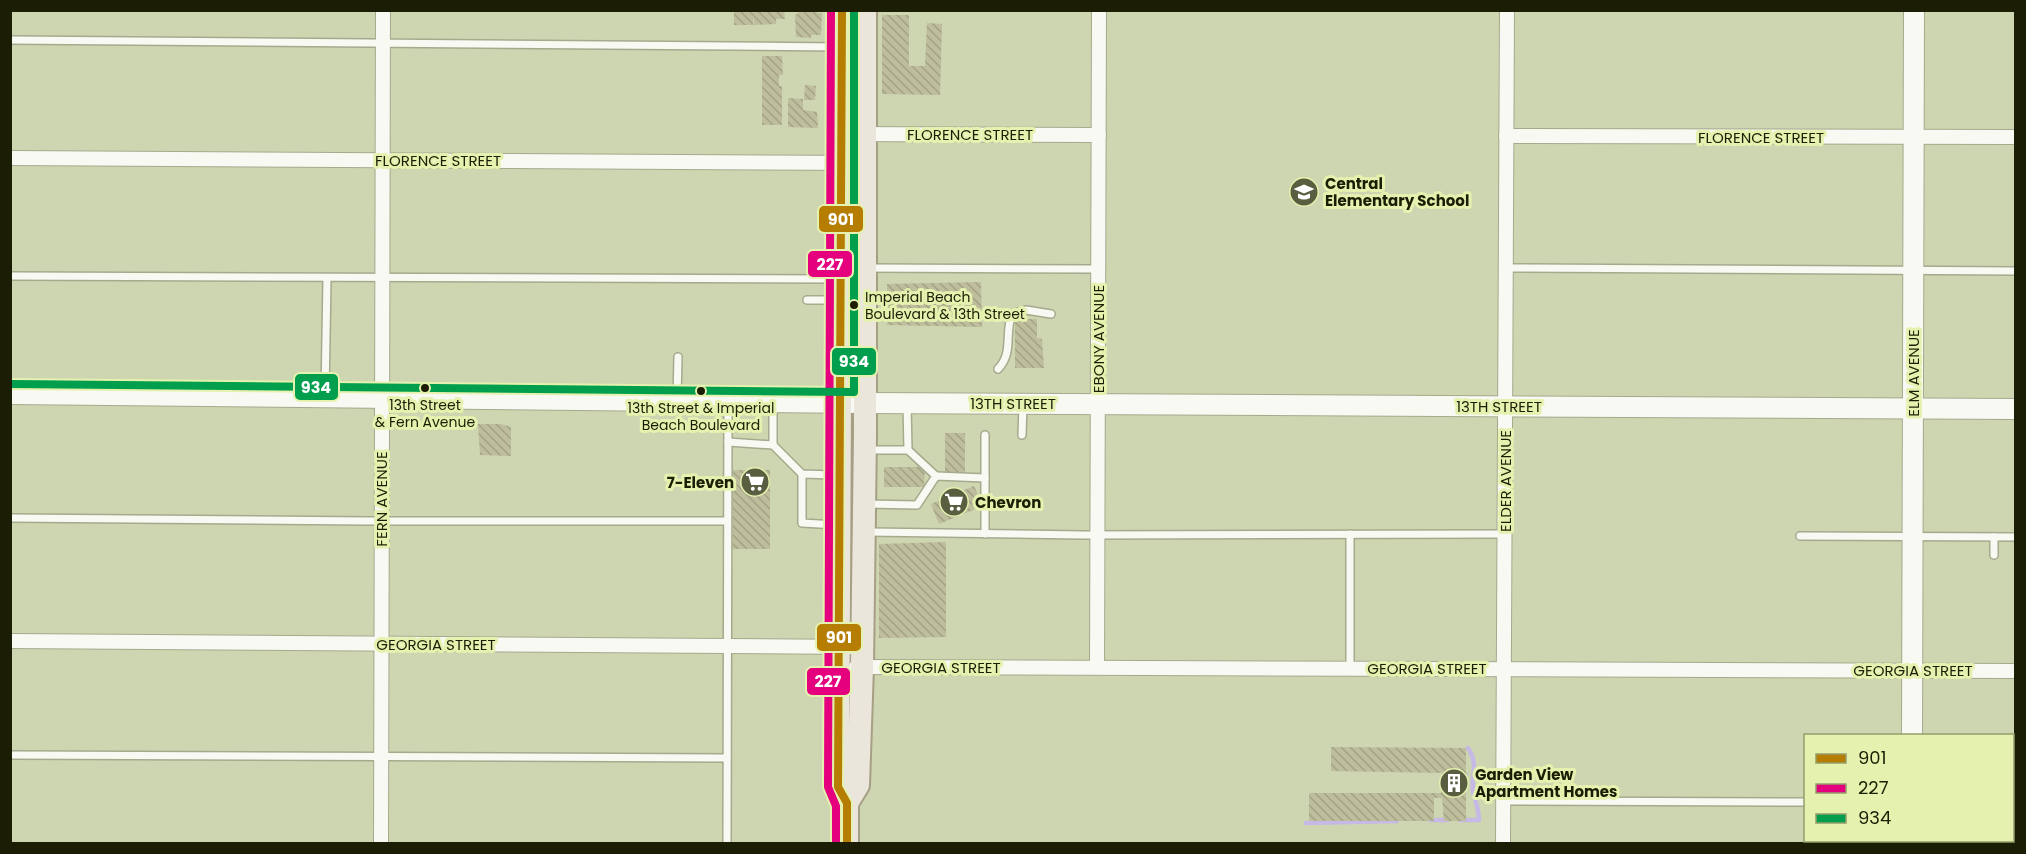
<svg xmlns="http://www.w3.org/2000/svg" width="2026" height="854" font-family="Poppins,sans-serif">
  <defs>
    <pattern id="building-back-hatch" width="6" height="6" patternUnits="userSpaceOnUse" patternTransform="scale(1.5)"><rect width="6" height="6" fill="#bebd9c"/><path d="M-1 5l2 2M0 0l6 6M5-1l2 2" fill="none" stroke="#a3a285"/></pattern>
  </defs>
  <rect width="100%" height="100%" fill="#ced5b1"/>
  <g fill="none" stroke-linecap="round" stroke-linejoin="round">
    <g stroke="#c6b9e6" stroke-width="4.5">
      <path d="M1430 820H1448"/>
      <path d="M1460 820H1479C1479 809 1475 801 1473 791 1471 774 1479 765 1468 748"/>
      <path d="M1306 823 1397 821"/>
    </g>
  </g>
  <g fill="url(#building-back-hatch)">
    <path d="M734 10H784L785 19H776V24L754 25 753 13V25H734Z"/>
    <path d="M798 10H817V13H822L821 35H811V38L796 37 795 14H798Z"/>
    <path d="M882 15H909V66H925L927 23 942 24 940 95 882 94Z"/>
    <path d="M762 56H782L783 75H779V86H782V125H762Z"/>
    <path d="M805 85 816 86 815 100H804Z"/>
    <path d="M788 98 803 99V110L817 112 818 128 788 127Z"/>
    <path d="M981 282 982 327 887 325V284Z"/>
    <path d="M1015 319H1037V338L1042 339 1044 368H1015Z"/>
    <path d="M478 424H501L511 427V456L480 455Z"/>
    <rect x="945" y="433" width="20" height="40"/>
    <path d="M884 467H925L924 487H884Z"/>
    <rect x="733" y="470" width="37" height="79"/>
    <path d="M974 486 983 506 939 524 931 504Z"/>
    <path d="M946 542V637L879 638V544Z"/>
    <path d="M1331 747 1466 748V821H1444L1442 798H1434V821H1309V793H1441L1442 773 1331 771Z"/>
  </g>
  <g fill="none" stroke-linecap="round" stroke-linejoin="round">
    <g stroke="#a5aa8d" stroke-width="10">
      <g id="lane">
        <path d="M10 40 839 47"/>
        <path d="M867 268 1099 269"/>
        <path d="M1506 268 2016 271"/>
        <path d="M10 276 836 279"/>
        <path d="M807 300H836"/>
        <path d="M998 369C1014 352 1004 334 1012 314L1026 310 1051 314"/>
        <path d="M325 395 327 278"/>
        <path d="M677 399 678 357"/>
        <path d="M773 403V445"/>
        <path d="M907 405 908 450"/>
        <path d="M1022 435 1023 405"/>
        <path d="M728 442 773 445 802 474 835 475"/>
        <path d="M867 450H908L936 476"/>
        <path d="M802 474V523L837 525"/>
        <path d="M866 504 917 505 936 476 985 478"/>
        <path d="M10 518 368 521H727"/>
        <path d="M868 532 1082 535 1505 534"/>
        <path d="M985 534V435"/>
        <path d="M1350 534V668"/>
        <path d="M1800 536 2016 537"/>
        <path d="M1994 555V537"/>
        <path d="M10 755 727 758"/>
        <path d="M1503 801 1806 802"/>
        <path d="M2012 804H2016"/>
        <path d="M727 844 728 404"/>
      </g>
    </g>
    <g stroke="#a5aa8d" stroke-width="16">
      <g id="street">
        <path d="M842 134 1099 135"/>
        <path d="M1506 136 2016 137"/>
        <path d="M10 158 865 163"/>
        <path d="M10 641 862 647"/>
        <path d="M856 667 2016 671"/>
        <path d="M1097 667 1099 10"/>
        <path d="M381 844 383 10"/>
        <path d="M1503 844 1507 10"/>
      </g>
    </g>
    <g stroke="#a5aa8d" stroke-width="22">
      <g id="secondary">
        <path d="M10 394 865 403 2016 409"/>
        <path d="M1912 736 1914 10"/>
        <path d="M1912 840V844"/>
      </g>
    </g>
    <g stroke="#a69f84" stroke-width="26">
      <g id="primary">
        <path d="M842 10 838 787 847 803V844"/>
        <path d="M847 803 858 785 862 667 865 434V10"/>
      </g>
    </g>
    <path stroke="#c6c8be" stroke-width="3" stroke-dasharray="3 4.5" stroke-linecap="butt" d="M1466 774 1489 773"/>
    <use href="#lane" stroke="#f8f9f3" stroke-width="7"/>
    <use href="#street" stroke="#f8f9f3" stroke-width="14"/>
    <use href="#secondary" stroke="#f8f9f3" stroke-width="20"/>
    <use href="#primary" stroke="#ebe6dc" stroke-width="22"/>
    <g stroke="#e5f2af" stroke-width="12">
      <path id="bus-1" d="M842 10 838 787 847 803V844"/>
    </g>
    <g stroke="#e5f2af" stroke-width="12">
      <path id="bus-2" d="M831 10 828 787 836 806V844"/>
    </g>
    <g stroke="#e5f2af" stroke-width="12">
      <path id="bus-3" d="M10 384 854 392V10"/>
    </g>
    <use href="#bus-1" stroke="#b57d02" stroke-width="8"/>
    <use href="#bus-2" stroke="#e5007d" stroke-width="8"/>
    <use href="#bus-3" stroke="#019f4d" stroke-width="8"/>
  </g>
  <defs>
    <g id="school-disc" transform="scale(1.5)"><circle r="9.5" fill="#5a5e41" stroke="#e5f2af"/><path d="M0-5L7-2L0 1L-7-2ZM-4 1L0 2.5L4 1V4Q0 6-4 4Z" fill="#fff"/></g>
    <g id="supermarket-disc" transform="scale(1.5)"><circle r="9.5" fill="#5a5e41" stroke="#e5f2af"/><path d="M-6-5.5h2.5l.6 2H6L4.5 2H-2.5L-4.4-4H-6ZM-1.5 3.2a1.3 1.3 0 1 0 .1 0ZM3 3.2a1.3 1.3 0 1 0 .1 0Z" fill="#fff"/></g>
    <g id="building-disc" transform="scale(1.5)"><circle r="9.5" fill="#5a5e41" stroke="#e5f2af"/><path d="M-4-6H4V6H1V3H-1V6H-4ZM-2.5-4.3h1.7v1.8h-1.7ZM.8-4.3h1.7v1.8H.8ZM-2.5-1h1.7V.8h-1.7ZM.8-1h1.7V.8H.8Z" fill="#fff"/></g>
  </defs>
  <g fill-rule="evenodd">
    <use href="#school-disc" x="1304" y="192"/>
    <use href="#supermarket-disc" x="755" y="482"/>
    <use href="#supermarket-disc" x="954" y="502"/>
    <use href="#building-disc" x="1454" y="783"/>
  </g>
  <g fill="#1b1e05" stroke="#e5f2af" stroke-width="2">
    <circle cx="854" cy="305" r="5"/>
    <circle cx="425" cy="388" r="5"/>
    <circle cx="701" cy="391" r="5"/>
  </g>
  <g text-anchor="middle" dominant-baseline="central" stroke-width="6" stroke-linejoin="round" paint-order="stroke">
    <g font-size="14" fill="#1b1e05" stroke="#e5f2af">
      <text x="865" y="297" text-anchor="start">Imperial Beach<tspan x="865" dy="17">Boulevard &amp; 13th Street</tspan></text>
      <text x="425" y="405">13th Street<tspan x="425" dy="17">&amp; Fern Avenue</tspan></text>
      <text x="701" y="408">13th Street &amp; Imperial<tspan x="701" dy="17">Beach Boulevard</tspan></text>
    </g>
    <g font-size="15" fill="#1b1e05" stroke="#e5f2af">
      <text x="970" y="134">FLORENCE STREET</text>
      <text x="1761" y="137">FLORENCE STREET</text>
      <text x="438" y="160">FLORENCE STREET</text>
      <text transform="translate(1098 339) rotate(-90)">EBONY AVENUE</text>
      <text transform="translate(1913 373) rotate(-90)">ELM AVENUE</text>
      <text x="1013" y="403">13TH STREET</text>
      <text x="1499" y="406">13TH STREET</text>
      <text transform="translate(1505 481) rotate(-90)">ELDER AVENUE</text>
      <text transform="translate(381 499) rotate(-90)">FERN AVENUE</text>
      <text x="436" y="644">GEORGIA STREET</text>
      <text x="941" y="667">GEORGIA STREET</text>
      <text x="1427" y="668">GEORGIA STREET</text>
      <text x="1913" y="670">GEORGIA STREET</text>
    </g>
    <g font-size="15" font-weight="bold" fill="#1b1e05" stroke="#e5f2af" text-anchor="start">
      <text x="1325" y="183">Central<tspan x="1325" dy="17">Elementary School</tspan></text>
      <text x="734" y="482" text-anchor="end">7-Eleven</text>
      <text x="975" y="502">Chevron</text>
      <text x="1475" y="774">Garden View<tspan x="1475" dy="17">Apartment Homes</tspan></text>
    </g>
  </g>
  <g stroke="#e5f2af" stroke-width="2">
    <rect x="818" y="205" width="46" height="28" rx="6" fill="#b57d02"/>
    <rect x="807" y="250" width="46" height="28" rx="6" fill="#e5007d"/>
    <rect x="831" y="347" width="46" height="29" rx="6" fill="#019f4d"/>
    <rect x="294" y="373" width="45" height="28" rx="6" fill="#019f4d"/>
    <rect x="816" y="623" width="46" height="29" rx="6" fill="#b57d02"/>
    <rect x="806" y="667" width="45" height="29" rx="6" fill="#e5007d"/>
  </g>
  <g font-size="16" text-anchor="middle" font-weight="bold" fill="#fff">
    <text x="841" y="225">901</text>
    <text x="830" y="270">227</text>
    <text x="854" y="367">934</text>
    <text x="316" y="393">934</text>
    <text x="839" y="643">901</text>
    <text x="828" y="687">227</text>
  </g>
  <rect width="2026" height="854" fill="none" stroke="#1b1e05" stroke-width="24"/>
  <rect x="1804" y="734" width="210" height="108" fill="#e5f2af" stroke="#949d6b" stroke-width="1.5"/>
  <rect x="1816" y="754" width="30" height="9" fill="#b57d02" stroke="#949d6b" stroke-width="1.5"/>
  <text x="1858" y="764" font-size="18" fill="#1b1e05">901</text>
  <rect x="1816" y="784" width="30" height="9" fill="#e5007d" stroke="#949d6b" stroke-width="1.5"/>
  <text x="1858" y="794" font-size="18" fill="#1b1e05">227</text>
  <rect x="1816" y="814" width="30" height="9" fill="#019f4d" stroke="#949d6b" stroke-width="1.5"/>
  <text x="1858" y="824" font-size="18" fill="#1b1e05">934</text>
</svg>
